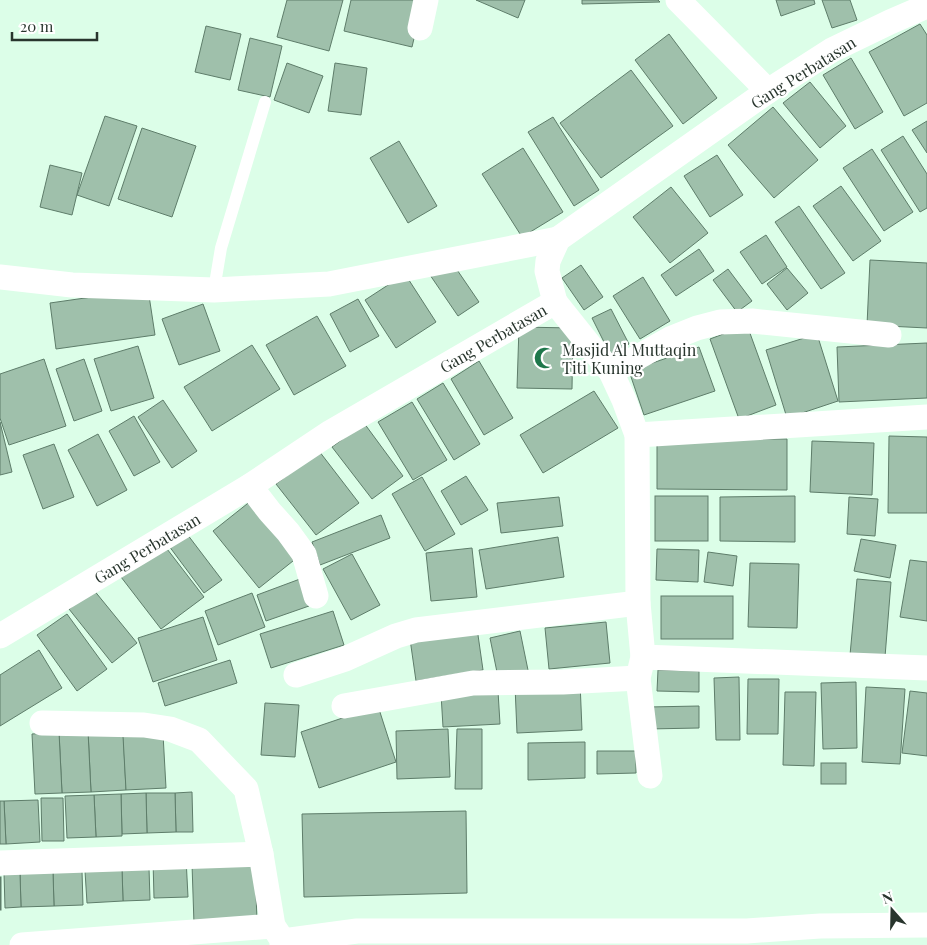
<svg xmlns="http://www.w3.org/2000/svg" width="927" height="945" font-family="'Playfair Display',serif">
  <rect width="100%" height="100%" fill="#dcfee8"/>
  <g fill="#9fc0ab" stroke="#5e7d6a">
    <path d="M287 0H343L329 51 277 37Z"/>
    <path d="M351 0H423L412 47 344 31Z"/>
    <path d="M476 0H525L518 18Z"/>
    <path d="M582 0H658L660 2 582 4Z"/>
    <path d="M776 0H814L815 4 781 16Z"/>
    <path d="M822 0H850L857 20 832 28Z"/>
    <path d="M920 24 927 35V103L904 116 869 52Z"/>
    <path d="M206 26 241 34 230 80 195 72Z"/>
    <path d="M669 34 717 98 683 124 635 60Z"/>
    <path d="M250 38 282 46 270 97 238 90Z"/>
    <path d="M851 58 883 112 855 129 823 75Z"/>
    <path d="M287 63 323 76 309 113 274 100Z"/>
    <path d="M335 63 367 68 361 115 328 111Z"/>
    <path d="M631 70 673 126 601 178 560 123Z"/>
    <path d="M810 82 846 126 820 148 783 103Z"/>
    <path d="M773 107 818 160 774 198 728 145Z"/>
    <path d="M105 116 137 126 109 206 77 195Z"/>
    <path d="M553 117 599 190 574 206 528 132Z"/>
    <path d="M927 121V153L912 130Z"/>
    <path d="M142 128 196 146 172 217 118 199Z"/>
    <path d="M903 136 927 174V208L920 212 881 150Z"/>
    <path d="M399 141 437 206 408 223 370 158Z"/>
    <path d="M523 148 563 212 522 237 482 174Z"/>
    <path d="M872 149 913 212 884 231 843 168Z"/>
    <path d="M717 155 743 195 710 217 684 176Z"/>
    <path d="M50 165 82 173 72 215 40 207Z"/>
    <path d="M841 186 881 241 853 261 813 206Z"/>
    <path d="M671 187 708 233 670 263 633 217Z"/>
    <path d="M799 206 845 273 821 289 775 222Z"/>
    <path d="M766 235 787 267 762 284 740 252Z"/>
    <path d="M699 249 714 271 676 296 661 275Z"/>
    <path d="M870 260 927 263V328L867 325Z"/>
    <path d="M451 261 479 302 458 316 430 275Z"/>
    <path d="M581 265 603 297 584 310 562 278Z"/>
    <path d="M787 268 808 293 787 310 767 284Z"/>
    <path d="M728 269 752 301 737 312 713 280Z"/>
    <path d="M405 274 436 322 396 348 365 300Z"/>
    <path d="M643 277 670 321 640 339 613 296Z"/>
    <path d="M148 289 155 335 56 349 50 303Z"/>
    <path d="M358 299 379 336 350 352 330 314Z"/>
    <path d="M203 304 220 351 179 365 162 319Z"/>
    <path d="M611 309 629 344 610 354 592 318Z"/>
    <path d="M317 316 346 366 294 395 266 345Z"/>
    <path d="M747 325 776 405 739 419 710 339Z"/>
    <path d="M519 327 573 328 572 389 517 388Z"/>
    <path d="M817 334 838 401 787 418 766 350Z"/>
    <path d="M927 343V398L839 402 837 347Z"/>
    <path d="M252 345 280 389 212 431 184 387Z"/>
    <path d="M138 346 154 398 111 411 94 359Z"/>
    <path d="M699 347 715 391 644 415 629 371Z"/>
    <path d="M44 359 66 426 9 445 0 418V374Z"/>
    <path d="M84 359 102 411 74 421 56 369Z"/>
    <path d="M479 361 513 418 484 435 451 379Z"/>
    <path d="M443 383 480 444 454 460 417 399Z"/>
    <path d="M594 391 618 428 543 473 520 435Z"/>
    <path d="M163 400 197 451 172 468 138 417Z"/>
    <path d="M412 402 447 460 413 480 378 422Z"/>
    <path d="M134 416 160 462 134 476 109 431Z"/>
    <path d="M0 422 12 472 0 475Z"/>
    <path d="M364 423 403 476 372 499 332 447Z"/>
    <path d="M98 434 127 490 97 506 68 450Z"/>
    <path d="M889 436 927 437V513H888Z"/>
    <path d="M657 439H787V490L657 489Z"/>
    <path d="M812 441 874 443 872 495 810 492Z"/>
    <path d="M54 444 74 497 43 509 23 455Z"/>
    <path d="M319 451 359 503 316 535 276 484Z"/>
    <path d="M466 476 488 510 461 525 441 491Z"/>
    <path d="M422 477 455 534 425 551 392 494Z"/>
    <rect x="655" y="496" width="53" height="45"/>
    <path d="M795 496V542L720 541V497Z"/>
    <path d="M559 497 563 526 501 533 497 503Z"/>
    <path d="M849 497 878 499 875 536 847 534Z"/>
    <path d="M252 500 298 557 259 588 213 531Z"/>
    <path d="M381 515 390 538 320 565 312 542Z"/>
    <path d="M184 530 222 580 204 593 166 542Z"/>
    <path d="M558 537 564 577 486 589 479 550Z"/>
    <path d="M861 539 896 545 890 578 854 571Z"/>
    <path d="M164 545 204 597 161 629 121 577Z"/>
    <path d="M472 548 477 597 431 601 426 553Z"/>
    <path d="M657 549 699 550 698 582 656 580Z"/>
    <path d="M708 552 737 556 733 586 704 582Z"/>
    <path d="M352 554 380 605 351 620 323 569Z"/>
    <path d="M910 560 927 562V621L900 617Z"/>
    <path d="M750 563 799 564 797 628 748 627Z"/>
    <path d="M300 579 309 606 266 621 257 595Z"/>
    <path d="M857 579 891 582 885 657 850 655Z"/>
    <path d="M93 589 137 643 112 663 69 609Z"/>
    <path d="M252 593 265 627 218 645 205 611Z"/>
    <rect x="661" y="596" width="72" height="43"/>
    <path d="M333 611 344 645 271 668 260 634Z"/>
    <path d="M67 614 107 669 77 691 37 635Z"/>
    <path d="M203 617 217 660 153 682 138 638Z"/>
    <path d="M606 622 610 663 549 669 545 628Z"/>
    <path d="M477 628 483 670 416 681 410 639Z"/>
    <path d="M520 631 529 675 499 682 490 638Z"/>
    <path d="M39 650 62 688 0 726V675Z"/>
    <path d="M230 660 237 683 165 706 158 683Z"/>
    <path d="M658 670 699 671V692L657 691Z"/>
    <path d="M739 677 740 740H716L714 678Z"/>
    <path d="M748 679H779L778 734H747Z"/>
    <path d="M580 682 582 730 517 733 515 686Z"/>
    <path d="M856 682 857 748 823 749 821 683Z"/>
    <path d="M866 687 905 689 900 764 862 762Z"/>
    <path d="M498 691 500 724 443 727 441 694Z"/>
    <path d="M910 691 927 693V756L902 753Z"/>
    <path d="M785 692H816L814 766 783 765Z"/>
    <path d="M265 703 299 705 295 757 261 755Z"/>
    <path d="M378 706 396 762 319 788 301 732Z"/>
    <path d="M699 706V728L648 729V707Z"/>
    <path d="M123 729 126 790 91 792 88 731Z"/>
    <path d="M448 729 450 777 397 779 396 731Z"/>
    <path d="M457 729H482V789H455Z"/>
    <path d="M88 731 91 792 62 793 59 732Z"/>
    <path d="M59 732 62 793 35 794 32 734Z"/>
    <path d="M163 734 166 788 126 790 123 736Z"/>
    <path d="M585 742V778L528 780V743Z"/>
    <path d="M597 751H636V773L597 774Z"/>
    <rect x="821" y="763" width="25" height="21"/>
    <path d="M192 792 193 832H176L175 793Z"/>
    <path d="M146 793H175L176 832 147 833Z"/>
    <path d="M146 793 147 833 122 834 121 794Z"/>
    <path d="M121 794 122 836 96 837 94 795Z"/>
    <path d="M94 795 96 837 67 838 65 796Z"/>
    <path d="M41 798H63L64 841H42Z"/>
    <path d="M38 800 40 842 6 844 4 801Z"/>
    <path d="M0 801H4L6 844H0Z"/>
    <path d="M466 811 467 893 304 897 302 814Z"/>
    <path d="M186 858 188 897 154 898 153 860Z"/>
    <path d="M255 862 257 922 194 924 192 864Z"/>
    <path d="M149 868 150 900 123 901 122 869Z"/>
    <path d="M122 869 123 901 87 903 85 871Z"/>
    <path d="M82 871 83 905 54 906 53 872Z"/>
    <path d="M53 872 54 906 21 907 20 873Z"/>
    <path d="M4 873H20L21 907 5 908Z"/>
    <rect x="0" y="877" width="1" height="33"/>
  </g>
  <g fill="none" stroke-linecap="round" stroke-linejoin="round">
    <path stroke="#fff" stroke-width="12" d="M214 290 221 248 265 102"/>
    <g stroke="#fff" stroke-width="25">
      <path d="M678 0 768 91"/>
      <path d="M420 28 426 0"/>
      <path d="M0 277 72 285 214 290 329 284 558 239"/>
      <path d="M555 302 611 372 624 400 637 435 638 603 643 657 638 678 650 776"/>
      <path d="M611 372 672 338 697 328 720 322 752 321 889 335"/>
      <path d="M637 435 927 417"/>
      <path d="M250 486 270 512 288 532 304 554 316 596"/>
      <path d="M0 636 250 486 331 432 555 302 547 271 548 261 558 239 768 91 832 50 890 22 927 6"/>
      <path d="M643 657 927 668"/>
      <path d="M296 675 345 659 396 636 416 630 638 603"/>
      <path d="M344 706 473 683 563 682 638 678"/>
      <path d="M42 723 144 725 170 729 199 740 246 789 261 854 273 926 283 941"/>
      <path d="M0 863 261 854"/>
      <path d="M22 945 273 926"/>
      <path d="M282 945 283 941 357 931H747L820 926 927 925"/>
    </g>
  </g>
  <defs>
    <g id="mosque-bare" transform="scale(1.725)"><path d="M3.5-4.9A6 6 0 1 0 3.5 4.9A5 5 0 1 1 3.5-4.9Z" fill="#1e774b" stroke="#fff" stroke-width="2.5" paint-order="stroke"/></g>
  </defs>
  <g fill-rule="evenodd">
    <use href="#mosque-bare" x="545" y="358"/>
  </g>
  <g text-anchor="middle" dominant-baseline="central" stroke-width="4.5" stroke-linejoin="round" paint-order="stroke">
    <g font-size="16" fill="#28352d" stroke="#fff">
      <text transform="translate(803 72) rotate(-32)">Gang Perbatasan</text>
      <text transform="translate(493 338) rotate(-30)">Gang Perbatasan</text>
      <text transform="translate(147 548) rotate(-31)">Gang Perbatasan</text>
    </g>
    <g font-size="16" fill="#28352d" stroke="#fff" text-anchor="start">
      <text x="562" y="349">Masjid Al Muttaqin<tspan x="562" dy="18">Titi Kuning</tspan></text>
    </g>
  </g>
  <g transform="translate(892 910) rotate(340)" stroke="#ffffff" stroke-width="4" paint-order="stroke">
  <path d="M0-4L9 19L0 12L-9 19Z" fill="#28352d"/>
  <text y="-8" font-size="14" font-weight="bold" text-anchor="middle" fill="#28352d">N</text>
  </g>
  <path d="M12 32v8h85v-8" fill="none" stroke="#28352d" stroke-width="2.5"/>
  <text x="20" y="32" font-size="15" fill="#28352d" stroke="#ffffff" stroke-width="4" paint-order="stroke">20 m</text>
</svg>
